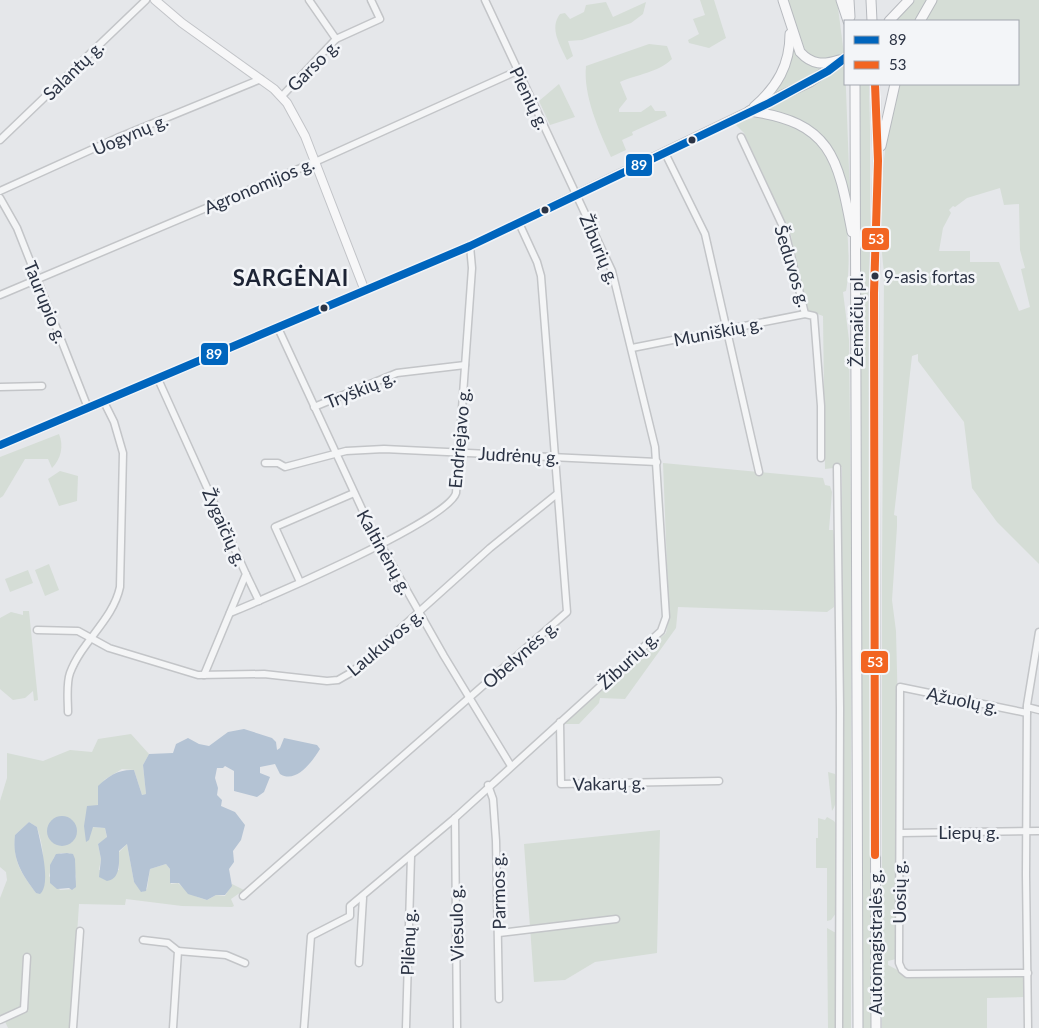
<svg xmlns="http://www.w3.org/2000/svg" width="1039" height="1028" font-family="Lato,sans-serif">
  <rect width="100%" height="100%" fill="#e5e7ea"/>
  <g fill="#d5ddd6" fill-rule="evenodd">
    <path d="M700 0H714L726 38 709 48 689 43 688 40 699 34 693 19 705 15Z"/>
    <path d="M787 0H837L844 54C829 60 821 61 805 55Z"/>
    <path d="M915 0H929L918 21H894Z"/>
    <path d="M936 0H1039V564L997 522 972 488 964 422 918 361V354L912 356 894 515 897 516V527L892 600 896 631 899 752 896 959 888 961V965L909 976H1024V997L987 998V1028H882V573L884 272C876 209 882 145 899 84H1018V21H923ZM1000 188 1004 205 1019 204 1020 250 1025 268 1021 269 1030 307 1019 311 999 262H970V251H939L943 228 951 213 949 210 953 206 955 207 967 198Z"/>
    <path d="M606 2 613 17 646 2 643 14 631 23 582 40 568 41 573 56 567 60C560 45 549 28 560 14L565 13 570 19 584 12 586 5Z"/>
    <path d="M649 44 667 46 672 59C657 73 638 74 620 82L627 99 619 109V112H641L651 105 655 111H665L667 116 632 132 633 135 622 140 626 150 611 157C599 131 583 95 586 66Z"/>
    <path d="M793 47 803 61 827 69 766 103 790 66Z"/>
    <path d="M845 63 850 196 847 197 840 169 805 125 791 116 764 110Z"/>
    <path d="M559 84 575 117 550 125 539 101Z"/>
    <path d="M860 84H869L870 130 871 1028H863Z"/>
    <path d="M760 116C772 119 788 122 800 127 845 148 854 249 846 291L843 292 849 340 851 514V1028H843L842 467 825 469 823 316 804 309 791 235 744 133 734 123Z"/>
    <path d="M59 434C64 446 61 459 52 468L48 459H25L3 496 0 498V457Z"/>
    <path d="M663 463 823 478 825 485 830 486 832 492 829 530H833L835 541 834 607 827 612 678 607 676 628 625 699 600 698 599 703 579 724H562L666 633 669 618Z"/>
    <path d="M60 471 78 476 77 501 59 506 48 479Z"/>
    <path d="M49 564 59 590 45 596 35 570Z"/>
    <path d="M28 570 33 583 10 592 5 579Z"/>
    <path d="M23 611H29L38 700 34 701 33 691 25 698 13 700 0 689V618L11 612 23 615Z"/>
    <path d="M131 734 149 754 143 765 146 794 142 795 134 770 122 769 104 780 89 840 92 827 105 828 107 838 98 844 101 859 99 870H119V852L127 844 134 882 142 892 147 889 150 869 166 864 170 869 171 884 178 883C188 892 194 897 207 900L216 895 225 896 232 884 244 890 231 899 234 906 232 907 182 906 126 899 125 905 79 904 71 1028H8L3 1017 0 1018V898L7 880 6 872 0 867V801L7 778V753L43 761 70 750 92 752 98 739ZM29 822 37 827C46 855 44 867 36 893 21 872 13 863 15 835ZM61 853H70L76 877 74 889 60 890 49 876 54 857Z"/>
    <path d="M828 772 835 774C839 784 838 803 832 811Z"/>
    <path d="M827 817 834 821 836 824V913L831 920 827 921V868H816V838H818V818L825 820Z"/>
    <path d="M660 830 657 953 595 962 565 980 534 982 524 844Z"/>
    <path d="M827 928 836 933V1028H828Z"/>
  </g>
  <g fill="#b4c3d4">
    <path d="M244 729 272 738 276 742 277 750 280 748 284 738 317 745 320 749C312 762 296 784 280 774L275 764 260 767V773L270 777 264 792 257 797 234 791V771L225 766 223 768H217L215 778 218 788 217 795 222 800 221 806 235 812 245 825 241 840 233 851 234 862 229 869 232 886 225 895H216L207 900 188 894 179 883H170V869L166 864 150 869 146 891 141 892 134 882 127 844 119 851C119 862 121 879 107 881L99 877 101 859 98 844 107 837 105 828 93 827 89 840 86 842 84 826 87 806 98 805V786C108 776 119 769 134 770L142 795 146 794 143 765 149 754 173 753 176 744 188 738 199 744 209 746 228 732Z"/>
    <circle cx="62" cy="831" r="15"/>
    <path d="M29 822 37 827C40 841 52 885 40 894L36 893C22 874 12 860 15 835Z"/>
    <path d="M67 853 73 854 75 859 76 887 72 890 69 888 57 889 50 883V865L56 854Z"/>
  </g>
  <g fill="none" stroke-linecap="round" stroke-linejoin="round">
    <g stroke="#c3c5c8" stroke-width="9">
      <g id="minor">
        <path d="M309 0 336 39"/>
        <path d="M282 96 336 39 380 19 371 0"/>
        <path d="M741 137 785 231 805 314"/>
        <path d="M0 140 146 0"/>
        <path d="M665 153 705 234 759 472"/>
        <path d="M0 191 117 138 261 79"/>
        <path d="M0 198 17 228 88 408"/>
        <path d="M0 295 315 162 517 71"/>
        <path d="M278 328 368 522 444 656 511 766"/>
        <path d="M632 348 805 314 814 316 821 406V458"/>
        <path d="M158 379 246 574 204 675"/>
        <path d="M0 387 42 386"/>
        <path d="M314 407 397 373 465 365"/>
        <path d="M265 463H278L285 467 346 451 384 449 657 462"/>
        <path d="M837 467 840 708 839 1028"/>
        <path d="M246 574 259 601"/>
        <path d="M300 582 275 527 354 493"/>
        <path d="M230 613C264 599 448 521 456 493L472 268 470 246"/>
        <path d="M37 630 78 631 109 648 198 675 264 674 327 681 338 680 352 672 490 548 557 494"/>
        <path d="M1027 707 1039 710"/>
        <path d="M68 712C68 701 66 684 70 673 82 641 113 620 120 587L123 453 114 422 104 402"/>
        <path d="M1027 713 900 687 899 963 902 970 907 974 1028 973"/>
        <path d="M560 722 561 784 719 781"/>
        <path d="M488 785 493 799 496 841 499 999"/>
        <path d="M455 818 457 1028"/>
        <path d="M900 833 1039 831"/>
        <path d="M243 896 567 612 541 276 537 262 519 223"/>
        <path d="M499 933 616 919"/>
        <path d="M143 940 168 943 178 951 173 1028"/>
        <path d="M178 951 226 955 245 963"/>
        <path d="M359 963 363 898"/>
        <path d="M0 1020 24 1009 27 957"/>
        <path d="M73 1028 80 931"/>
        <path d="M304 1028 311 936 350 916V906L455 818 650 641 661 631 666 617 655 447 612 271 485 0"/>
        <path d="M406 1028 411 856"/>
        <path d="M1028 1028 1026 875 1027 705 1039 632"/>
      </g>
    </g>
    <g stroke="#c2c4c8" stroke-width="10">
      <g id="major">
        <path d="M155 0 182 23 274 89 287 103 305 136 365 291"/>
        <path d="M0 445 470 246 749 111"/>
      </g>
    </g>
    <g stroke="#b7babf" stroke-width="11">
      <g id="highway">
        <path d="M783 0 800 52C812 65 823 65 839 60"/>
        <path d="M841 0 848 21"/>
        <path d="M849 0 850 17"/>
        <path d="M871 0 872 21"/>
        <path d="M889 21 909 0"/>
        <path d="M920 21 932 0"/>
        <path d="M855 84 858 1028"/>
        <path d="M875 84 878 161 874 293 876 1028"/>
        <path d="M754 107C777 87 790 65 790 34"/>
        <path d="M751 110 810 82 845 58"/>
        <path d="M749 111C832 122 838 158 852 232"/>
        <path d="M881 146 895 84"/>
      </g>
    </g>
    <use href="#minor" stroke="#f4f5f6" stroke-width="6"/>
    <use href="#major" stroke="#f7f7f8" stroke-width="8"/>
    <use href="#highway" stroke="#f7f7f8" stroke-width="9"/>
    <g stroke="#f3f5f8" stroke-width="11">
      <path id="bus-1" d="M0 445 470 246 769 103 828 71 845 58"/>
    </g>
    <g stroke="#f3f5f8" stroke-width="11">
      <path id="bus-2" d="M875 855 874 293 878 161 875 84"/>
    </g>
    <use href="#bus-1" stroke="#0065bd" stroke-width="8"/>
    <use href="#bus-2" stroke="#f26522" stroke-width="8"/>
  </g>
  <g fill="#2b3344" stroke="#f3f5f8" stroke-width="2">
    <circle cx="692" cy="140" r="4.5"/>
    <circle cx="545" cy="210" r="4.5"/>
    <circle cx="875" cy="276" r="4.5"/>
    <circle cx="324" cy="308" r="4.5"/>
  </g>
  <g text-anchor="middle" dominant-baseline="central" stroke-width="5" stroke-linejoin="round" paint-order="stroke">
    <g font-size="17" fill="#2b3344" stroke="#f3f5f8" text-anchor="start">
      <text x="884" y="276">9-asis fortas</text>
    </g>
    <g font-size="18" fill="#2b3344" stroke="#f3f5f8">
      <text transform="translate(313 65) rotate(-45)">Garso g.</text>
      <text transform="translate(73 70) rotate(-44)">Salantų g.</text>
      <text transform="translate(530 98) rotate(64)">Pienių g.</text>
      <text transform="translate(130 134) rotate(-23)">Uogynų g.</text>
      <text transform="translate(259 185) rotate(-23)">Agronomijos g.</text>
      <text transform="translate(600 249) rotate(67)">Žiburių g.</text>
      <text transform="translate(793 266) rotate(73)">Šeduvos g.</text>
      <text transform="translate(46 302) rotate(68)">Taurupio g.</text>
      <text transform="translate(856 320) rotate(-90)">Žemaičių pl.</text>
      <text transform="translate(718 331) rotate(-11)">Muniškių g.</text>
      <text transform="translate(360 389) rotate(-22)">Tryškių g.</text>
      <text transform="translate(459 438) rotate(-85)">Endriejavo g.</text>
      <text transform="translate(519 455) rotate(3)">Judrėnų g.</text>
      <text transform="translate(225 527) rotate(66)">Žygaičių g.</text>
      <text transform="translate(385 552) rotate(61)">Kaltinėnų g.</text>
      <text transform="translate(385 642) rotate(-40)">Laukuvos g.</text>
      <text transform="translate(520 654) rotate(-41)">Obelynės g.</text>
      <text transform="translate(628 660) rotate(-43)">Žiburių g.</text>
      <text transform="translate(963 700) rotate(12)">Ąžuolų g.</text>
      <text transform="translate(609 783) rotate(-1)">Vakarų g.</text>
      <text x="969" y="832">Liepų g.</text>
      <text transform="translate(498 891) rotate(-91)">Parmos g.</text>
      <text transform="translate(899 892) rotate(-90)">Uosių g.</text>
      <text transform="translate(456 923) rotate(-91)">Viesulo g.</text>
      <text transform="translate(408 942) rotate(-88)">Pilėnų g.</text>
      <text transform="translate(875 942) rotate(-90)">Automagistralės g.</text>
    </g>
    <g font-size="22" font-weight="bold" letter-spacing="1" fill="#1d2435" stroke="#f3f5f8">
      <text x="291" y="277">SARGĖNAI</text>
    </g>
  </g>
  <g stroke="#f3f5f8" stroke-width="2">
    <rect x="625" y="153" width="28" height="24" rx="5" fill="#0065bd"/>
    <rect x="861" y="227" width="29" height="24" rx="5" fill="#f26522"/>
    <rect x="200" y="342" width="29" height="24" rx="5" fill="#0065bd"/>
    <rect x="860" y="650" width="29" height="24" rx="5" fill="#f26522"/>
  </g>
  <g font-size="14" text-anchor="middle" font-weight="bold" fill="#fff">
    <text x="639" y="170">89</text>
    <text x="876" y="244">53</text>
    <text x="214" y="359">89</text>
    <text x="875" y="667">53</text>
  </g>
  <rect x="844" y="20" width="175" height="65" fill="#f3f5f8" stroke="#a3a7b0"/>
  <rect x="854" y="36" width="25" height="8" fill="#0065bd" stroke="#a3a7b0"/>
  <text x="889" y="45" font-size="15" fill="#2b3344">89</text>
  <rect x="854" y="61" width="25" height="8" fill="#f26522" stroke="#a3a7b0"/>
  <text x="889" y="70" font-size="15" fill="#2b3344">53</text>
</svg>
